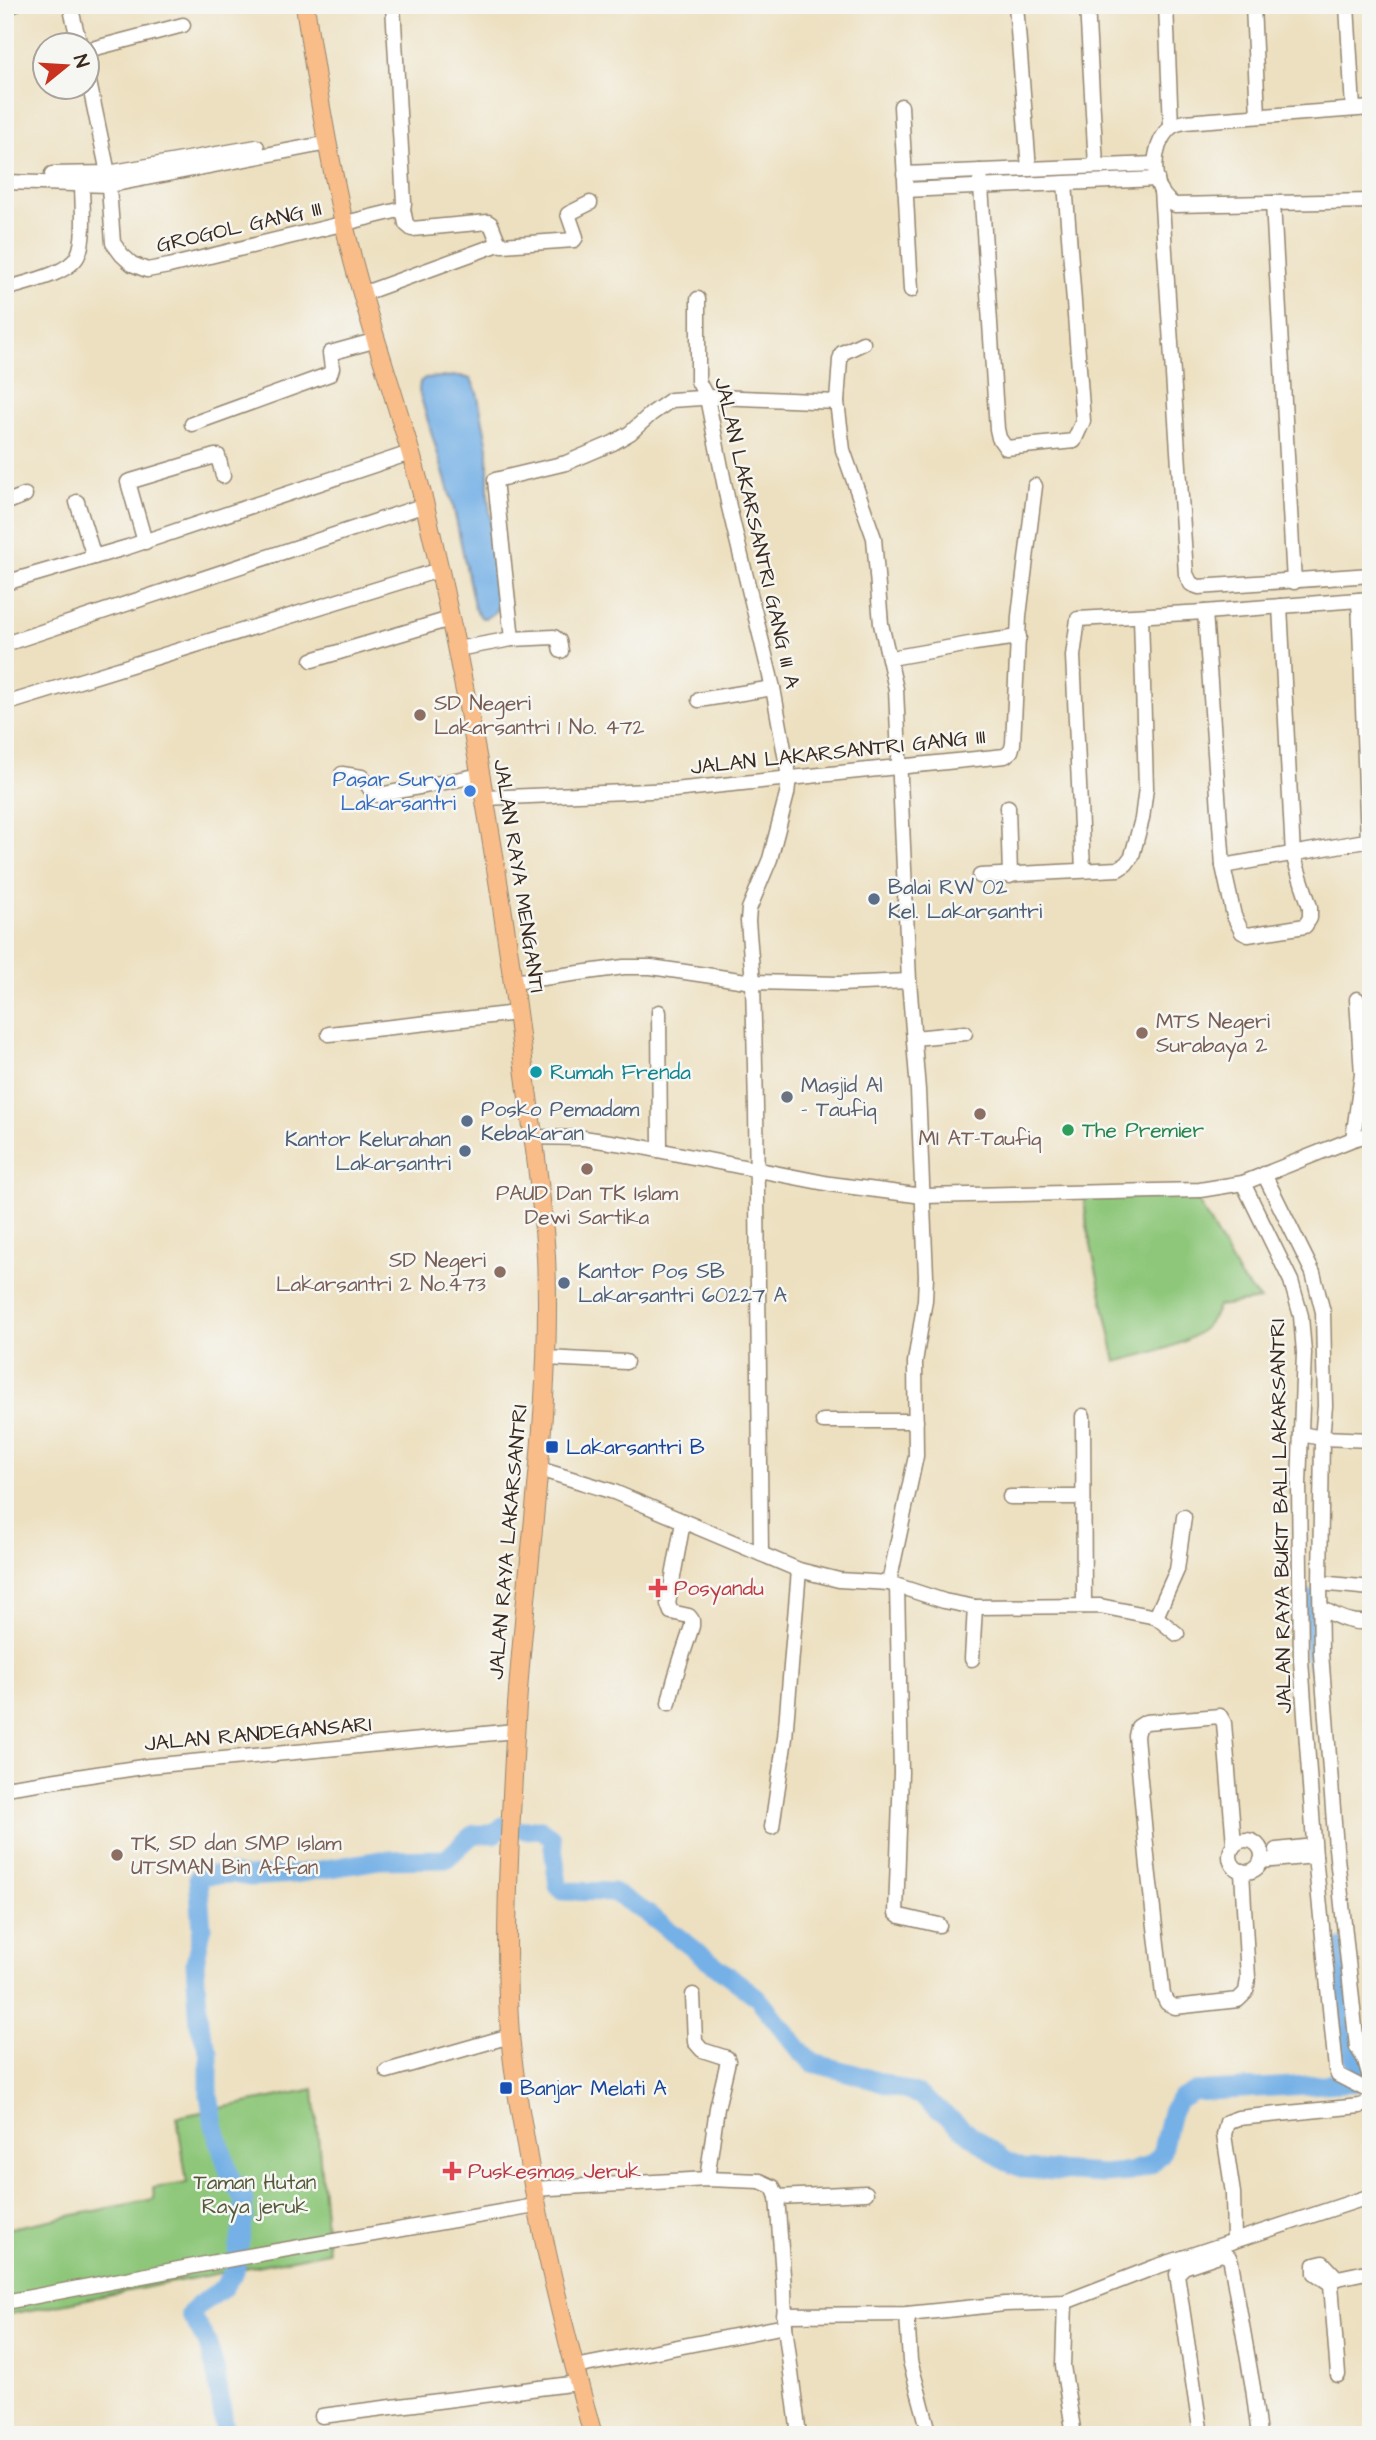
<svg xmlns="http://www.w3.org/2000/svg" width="1376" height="2440" font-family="'Architects Daughter',sans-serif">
  <rect width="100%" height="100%" fill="#f6f6f2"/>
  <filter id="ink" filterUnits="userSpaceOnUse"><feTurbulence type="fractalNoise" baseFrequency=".0143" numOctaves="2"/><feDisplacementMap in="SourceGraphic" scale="14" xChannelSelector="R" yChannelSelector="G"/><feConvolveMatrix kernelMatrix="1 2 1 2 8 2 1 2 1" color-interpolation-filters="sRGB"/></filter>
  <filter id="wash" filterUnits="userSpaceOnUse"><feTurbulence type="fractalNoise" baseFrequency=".00686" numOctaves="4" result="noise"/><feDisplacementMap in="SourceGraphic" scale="28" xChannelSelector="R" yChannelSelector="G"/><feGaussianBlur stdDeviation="1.57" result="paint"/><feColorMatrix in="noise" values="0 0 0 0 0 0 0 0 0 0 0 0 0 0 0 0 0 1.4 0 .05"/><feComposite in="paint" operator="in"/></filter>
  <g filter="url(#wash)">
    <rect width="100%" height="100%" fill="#ede0c0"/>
    <g fill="#8ec77a" stroke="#64784c" stroke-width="2">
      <path d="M1194 1194 1241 1279 1260 1300 1218 1306C1203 1347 1153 1351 1116 1362L1087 1227 1084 1198Z"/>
      <path d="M314 2089 328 2252 5 2315V2229L154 2199 153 2188 187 2183 177 2117Z"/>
    </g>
    <path fill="#75b0e6" stroke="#586d82" stroke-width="2" d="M460 376 471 379 477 392 488 447V495L500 602C497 611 492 618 482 618L475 610 453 505 419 391 420 382 425 378Z"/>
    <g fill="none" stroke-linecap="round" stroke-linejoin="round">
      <g stroke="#75b0e6" stroke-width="19">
        <path d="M1310 1599 1316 1664"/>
        <path d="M524 1830 541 1829 552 1838 558 1886 563 1891 613 1892 645 1912 757 1997 799 2049 813 2063 855 2074 919 2095 1005 2161 1024 2169 1104 2174 1130 2172 1150 2165 1161 2154 1171 2112 1179 2100 1193 2092 1357 2082"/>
        <path d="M1340 1949 1348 2040 1354 2058 1365 2071"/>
        <path d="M226 2435 215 2369 207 2342 190 2314 197 2306 223 2288 235 2271 244 2216V2200L230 2176 214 2125 209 2095V2053L199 2024 195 1963 202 1929 198 1878 204 1875 232 1874 249 1877 295 1874 380 1860 446 1859 471 1836 475 1834H494L503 1826H511"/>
      </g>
    </g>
  </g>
  <g filter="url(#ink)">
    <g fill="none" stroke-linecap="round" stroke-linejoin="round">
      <g stroke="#94856f" stroke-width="17">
        <g id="minor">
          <path d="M70 5 80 46"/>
          <path d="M1016 5 1029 169"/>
          <path d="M1087 5 1096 166"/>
          <path d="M1166 5 1171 126"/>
          <path d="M1253 5 1258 116"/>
          <path d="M1347 5 1353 109"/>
          <path d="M5 8 14 5"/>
          <path d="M88 50 183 25"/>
          <path d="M88 77 108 173 113 243 122 255 132 264 147 270 169 266 403 209 404 203 393 5"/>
          <path d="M901 106 911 290"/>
          <path d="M1371 108 1185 122C1180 123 1173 125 1170 128 1150 146 1149 192 1175 205L1371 201"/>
          <path d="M980 171 997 429 999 438 1006 448 1074 441 1083 421 1065 183"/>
          <path d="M52 174 108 173 257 147"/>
          <path d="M904 174 1155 164"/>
          <path d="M5 182 110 185 328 143"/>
          <path d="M905 190 1157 179"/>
          <path d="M1161 190 1186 574 1191 584 1199 587 1371 575"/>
          <path d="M1273 203 1294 582"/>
          <path d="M403 209 406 224 412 229 488 222 491 224 499 244 502 245 574 240 576 237 568 214 590 203"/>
          <path d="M5 289C24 283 70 274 78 255 86 239 82 203 82 185"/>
          <path d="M362 294 499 244"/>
          <path d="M698 299V381L707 398 729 507 773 688 789 777 787 794 770 859 749 909 748 921 753 982 756 1108 761 1554"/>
          <path d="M863 343 842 353 840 360 837 402 843 450 874 538 881 624 896 689 909 981 918 1090 926 1276 925 1300 915 1362 916 1456 889 1583"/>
          <path d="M192 424 330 374 332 368 330 353 377 340"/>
          <path d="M77 502 94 557"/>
          <path d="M5 503 25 495"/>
          <path d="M145 542 128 482 215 456H218L223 476"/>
          <path d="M5 583 128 547 410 453"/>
          <path d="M1359 600 1368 841"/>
          <path d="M1205 612 1223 866 1371 840"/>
          <path d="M512 639 495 480 566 463 613 443 630 433 651 414 671 400 716 397 837 402"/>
          <path d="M5 644 425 505"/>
          <path d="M457 649 512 639 554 637 559 641 561 651"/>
          <path d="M891 658 975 643 1019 637"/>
          <path d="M312 660 450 619"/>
          <path d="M699 700 773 688"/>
          <path d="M5 704 439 570"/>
          <path d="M342 774 362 777 373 793 379 795 481 775"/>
          <path d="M485 798 674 790 1005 756 1011 751 1013 744 1019 616 1035 486"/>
          <path d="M1008 807 1010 876"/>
          <path d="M1223 866 1234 916 1242 932 1248 935 1305 926 1310 918V907L1293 855 1280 606"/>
          <path d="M1083 870 1073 656 1078 619 1205 612 1371 599"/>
          <path d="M980 876 1118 869 1126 864 1132 856 1142 819 1146 788 1141 616"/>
          <path d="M513 982 624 967H651L753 982 839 984 909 981"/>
          <path d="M659 1012 660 1150"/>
          <path d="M329 1034 517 1013"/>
          <path d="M914 1038 965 1033"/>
          <path d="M532 1137 583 1138 637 1146 830 1184 923 1196 1200 1190 1243 1183 1353 1139 1371 1134"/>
          <path d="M1353 1139 1362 1074 1357 999"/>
          <path d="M1264 1174 1313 1273 1323 1312 1325 1406 1322 1438 1320 1583 1321 1653 1336 1848 1357 2047 1365 2060 1371 2081"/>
          <path d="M1243 1183 1291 1281 1301 1316 1304 1353 1299 1484 1301 1660 1315 1856 1336 2069 1338 2075 1371 2092"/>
          <path d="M546 1358 626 1362"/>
          <path d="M1083 1416 1084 1606"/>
          <path d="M823 1421H916"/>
          <path d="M1301 1434 1322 1438 1371 1440"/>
          <path d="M539 1469 614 1492 799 1570 839 1580 889 1583 944 1601 975 1607 1100 1606 1156 1617 1177 1634"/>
          <path d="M1010 1497H1083"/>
          <path d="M1320 1583 1371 1588"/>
          <path d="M897 1586 901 1772 896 1913 900 1916 939 1925"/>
          <path d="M1321 1608C1338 1617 1350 1624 1371 1622"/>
          <path d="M1156 1617 1177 1570 1184 1517"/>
          <path d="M972 1659 975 1607"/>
          <path d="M669 1703C674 1676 684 1652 692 1626V1620L689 1616 671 1612 668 1604 683 1522"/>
          <path d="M5 1788 149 1766 515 1731"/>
          <path d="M772 1827 785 1738 799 1570"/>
          <circle cx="1246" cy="1856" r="16"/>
          <path d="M1234 1844 1224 1723 1220 1716 1146 1722 1138 1727 1136 1736 1148 1867 1163 1995 1167 2003 1175 2007 1238 2000 1246 1992 1248 1978 1242 1871"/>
          <path d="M1277 1850 1314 1846"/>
          <path d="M1261 1861 1315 1856"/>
          <path d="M693 1995 695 2042 702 2050 727 2058 728 2061 717 2108 707 2179"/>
          <path d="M387 2071 510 2036"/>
          <path d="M533 2189 707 2179 760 2181 773 2187 777 2197 784 2288 785 2326 799 2435"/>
          <path d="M777 2197 866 2193"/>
          <path d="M1234 2241 1233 2193 1224 2135 1227 2122 1238 2118 1360 2106 1366 2104 1371 2096"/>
          <path d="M1331 2284 1315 2273V2265L1323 2263 1337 2278"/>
          <path d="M5 2302 237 2258 535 2206"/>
          <path d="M1065 2302 1063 2366 1074 2435"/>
          <path d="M907 2314 910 2361 930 2435"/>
          <path d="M784 2315 907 2314 1005 2304 1065 2302 1155 2267 1371 2196"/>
          <path d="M575 2367 785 2326"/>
          <path d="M1338 2375 1331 2284 1333 2279 1371 2271"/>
          <path d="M322 2416 578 2383"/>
          <path d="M1201 2435 1177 2274 1184 2267 1222 2254 1229 2257 1231 2262 1253 2388 1259 2435"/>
        </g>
      </g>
      <g stroke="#94856f" stroke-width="20">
        <path id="major" d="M305 5C317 91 332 177 353 261 375 345 406 426 426 510 469 691 500 875 523 1059 531 1124 542 1190 546 1256 553 1417 523 1577 515 1738 510 1836 503 1937 510 2035 513 2068 518 2101 524 2133 540 2235 565 2335 593 2435"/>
      </g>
      <use href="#minor" stroke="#fff" stroke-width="14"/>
      <use href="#major" stroke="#f8bd89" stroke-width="18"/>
    </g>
  </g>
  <g fill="#8d6e63" stroke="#f6f6f2" stroke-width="2.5">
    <circle cx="420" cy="715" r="7"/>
    <circle cx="1142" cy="1033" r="7"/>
    <circle cx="980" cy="1114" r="7"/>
    <circle cx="587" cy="1169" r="7"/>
    <circle cx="500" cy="1272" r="7"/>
    <circle cx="117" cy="1855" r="7"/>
  </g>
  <circle fill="#3f7fe0" stroke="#f6f6f2" stroke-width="2.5" cx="470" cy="791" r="7"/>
  <g fill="#5c6f8a" stroke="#f6f6f2" stroke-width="2.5">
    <circle cx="874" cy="899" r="7"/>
    <circle cx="467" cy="1121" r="7"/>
    <circle cx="465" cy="1151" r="7"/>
    <circle cx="564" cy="1283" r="7"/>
  </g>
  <circle fill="#0f9aa8" stroke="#f6f6f2" stroke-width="2.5" cx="536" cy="1072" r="7"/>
  <circle fill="#6b7280" stroke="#f6f6f2" stroke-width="2.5" cx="787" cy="1097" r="7"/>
  <circle fill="#2e9e5b" stroke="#f6f6f2" stroke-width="2.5" cx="1068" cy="1130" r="7"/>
  <g fill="#1a4fb4" stroke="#f6f6f2" stroke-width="2.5">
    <rect x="545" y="1440" width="14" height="14" rx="3.5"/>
    <rect x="499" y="2081" width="14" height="14" rx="3.5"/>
  </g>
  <g fill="#e0444e" stroke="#f6f6f2" stroke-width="2.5">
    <path d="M654.5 1577.5h7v7h7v7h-7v7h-7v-7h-7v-7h7z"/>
    <path d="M448.5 2160.5h7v7h7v7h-7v7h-7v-7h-7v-7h7z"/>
  </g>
  <g text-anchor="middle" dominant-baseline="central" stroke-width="5" stroke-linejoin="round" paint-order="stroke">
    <g font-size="21" fill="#3b2a1e" stroke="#f6f6f2">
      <text transform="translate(239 227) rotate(-13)">GROGOL GANG III</text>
      <text transform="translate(757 533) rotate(77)">JALAN LAKARSANTRI GANG III A</text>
      <text transform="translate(838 752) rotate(-6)">JALAN LAKARSANTRI GANG III</text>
      <text transform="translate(519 876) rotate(81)">JALAN RAYA MENGANTI</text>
      <text transform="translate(1281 1516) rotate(-91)">JALAN RAYA BUKIT BALI LAKARSANTRI</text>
      <text transform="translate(508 1542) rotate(-85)">JALAN RAYA LAKARSANTRI</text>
      <text transform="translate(258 1734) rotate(-5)">JALAN RANDEGANSARI</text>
    </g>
    <g font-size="21" fill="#785e54" stroke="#f6f6f2" text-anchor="start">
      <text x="434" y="703">SD Negeri<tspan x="434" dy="24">Lakarsantri 1 No. 472</tspan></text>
      <text x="1156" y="1021">MTS Negeri<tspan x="1156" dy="24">Surabaya 2</tspan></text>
      <text x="980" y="1138" text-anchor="middle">MI AT-Taufiq</text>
      <text x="587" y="1193" text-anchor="middle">PAUD Dan TK Islam<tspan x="587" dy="24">Dewi Sartika</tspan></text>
      <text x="486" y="1260" text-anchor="end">SD Negeri<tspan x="486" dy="24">Lakarsantri 2 No.473</tspan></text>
      <text x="131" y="1843">TK, SD dan SMP Islam<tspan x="131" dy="24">UTSMAN Bin Affan</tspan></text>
    </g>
    <g font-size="21" fill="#366cbe" stroke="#f6f6f2" text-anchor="end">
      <text x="456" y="779">Pasar Surya<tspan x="456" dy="24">Lakarsantri</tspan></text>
    </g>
    <g font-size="21" fill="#4e5e75" stroke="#f6f6f2" text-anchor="start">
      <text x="888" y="887">Balai RW 02<tspan x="888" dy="24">Kel. Lakarsantri</tspan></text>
      <text x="481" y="1109">Posko Pemadam<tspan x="481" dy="24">Kebakaran</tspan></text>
      <text x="451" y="1139" text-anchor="end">Kantor Kelurahan<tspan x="451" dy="24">Lakarsantri</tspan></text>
      <text x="578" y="1271">Kantor Pos SB<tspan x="578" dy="24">Lakarsantri 60227 A</tspan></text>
    </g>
    <g font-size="21" fill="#0d838f" stroke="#f6f6f2" text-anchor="start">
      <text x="550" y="1072">Rumah Frenda</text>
    </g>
    <g font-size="21" fill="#5b616d" stroke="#f6f6f2" text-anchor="start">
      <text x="801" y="1085">Masjid Al<tspan x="801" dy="24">- Taufiq</tspan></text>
    </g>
    <g font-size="21" fill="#27864d" stroke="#f6f6f2" text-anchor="start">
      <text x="1082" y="1130">The Premier</text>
    </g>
    <g font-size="21" fill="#164399" stroke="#f6f6f2" text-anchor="start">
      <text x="566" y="1447">Lakarsantri B</text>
      <text x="520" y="2088">Banjar Melati A</text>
    </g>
    <g font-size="21" fill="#be3a42" stroke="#f6f6f2" text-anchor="start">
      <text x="674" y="1588">Posyandu</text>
      <text x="468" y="2171">Puskesmas Jeruk</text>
    </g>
    <g font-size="21" fill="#54593a" stroke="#f6f6f2">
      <text x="255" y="2182">Taman Hutan<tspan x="255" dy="24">Raya jeruk</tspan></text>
    </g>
  </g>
  <rect width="1376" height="2440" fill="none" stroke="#f6f6f2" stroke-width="28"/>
  <g transform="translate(66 66) rotate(72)"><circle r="33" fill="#f6f6f2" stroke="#aba49d" stroke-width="2"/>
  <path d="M0-5L12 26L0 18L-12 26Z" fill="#c8321e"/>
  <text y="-10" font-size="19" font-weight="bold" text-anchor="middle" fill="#3b2a1e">N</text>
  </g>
</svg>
